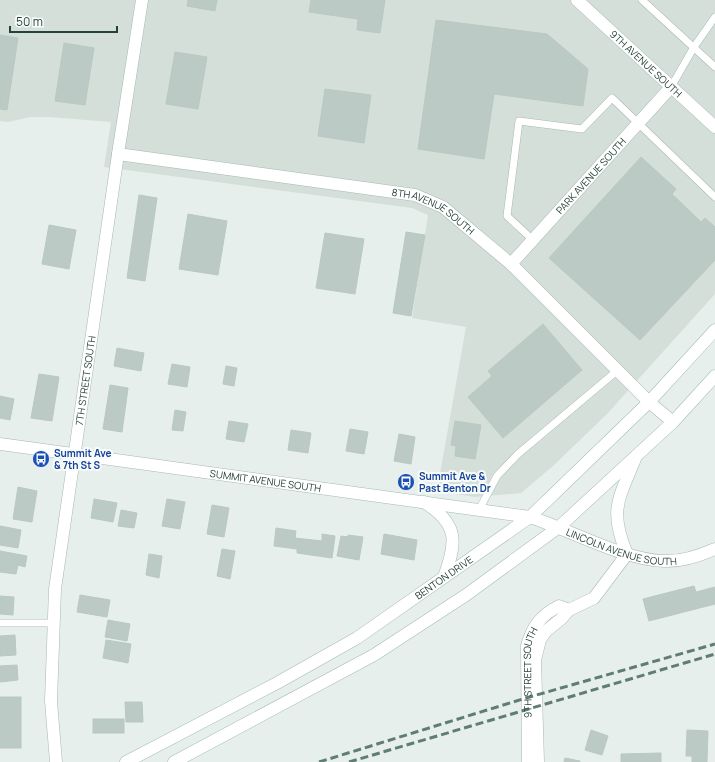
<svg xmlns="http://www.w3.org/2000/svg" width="715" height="762" font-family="Manrope,sans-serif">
  <rect width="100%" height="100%" fill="#e6efeb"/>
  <path fill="#d4dfda" d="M0 0H715V294L607 414 553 466 521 493 475 497 437 491 466 327 412 318 428 215 412 208 104 167 111 122 49 117H30L8 122 0 121Z"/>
  <g fill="#bbcac4" stroke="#b8c9c2">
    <path d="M188 0H217L215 11 187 6Z"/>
    <path d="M311 0H385L380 33 357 30 358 19 309 12Z"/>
    <path d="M436 20 547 34 588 69 583 106 494 94 484 159 418 149Z"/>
    <path d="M0 35 18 38 7 110 0 109Z"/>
    <path d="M64 43 94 48 85 105 55 101Z"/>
    <path d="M175 52 207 57 198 109 166 104Z"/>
    <path d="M325 89 371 95 364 143 318 136Z"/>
    <path d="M641 157 676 189 672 194 701 222 705 218 715 227V260L640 340 549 258Z"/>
    <path d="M139 195 157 198 145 281 127 278Z"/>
    <path d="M188 214 227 221 218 275 179 269Z"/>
    <path d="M49 225 76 230 69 269 42 264Z"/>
    <path d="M406 232 425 235 411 316 393 313Z"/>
    <path d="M325 233 364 239 355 294 316 288Z"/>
    <path d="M543 324 582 370 503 438 468 397 492 376 488 371Z"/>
    <path d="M117 348 144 353 141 371 114 366Z"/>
    <path d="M172 364 190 367 187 387 168 384Z"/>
    <path d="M226 366 237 368 234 386 223 384Z"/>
    <path d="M39 374 59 377 52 421 31 418Z"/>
    <path d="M110 385 128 388 122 432 103 429Z"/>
    <path d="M0 396 14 399 10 420 0 418Z"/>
    <path d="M175 410 186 412 183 431 172 430Z"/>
    <path d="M229 421 248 424 244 442 226 439Z"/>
    <path d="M455 421 481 425 475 459 455 456 456 446 451 445Z"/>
    <path d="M350 429 368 432 364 454 346 451Z"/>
    <path d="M291 430 311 433 308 453 288 450Z"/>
    <path d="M399 434 415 437 411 464 394 461Z"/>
    <path d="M18 487 37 491 32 522 13 519Z"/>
    <path d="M94 499 117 503 113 522 91 518Z"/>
    <path d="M167 499 185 502 180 529 162 526Z"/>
    <path d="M212 505 229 508 224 537 207 534Z"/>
    <path d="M121 510 137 513 134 528 118 526Z"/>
    <path d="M0 526 21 530 18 548 0 545Z"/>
    <path d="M276 528 296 531 295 538 322 541V534L335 536 332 558 297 553V549L274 546Z"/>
    <path d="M384 534 417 540 414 560 381 554Z"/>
    <path d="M348 535 363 537 359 560 337 556 341 536 348 537Z"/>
    <path d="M222 549 235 551 230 579 217 576Z"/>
    <path d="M0 551 27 556 25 567 18 565 16 574 0 572Z"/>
    <path d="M149 554 162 556 159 578 146 575Z"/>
    <path d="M694 586 696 592 715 587V604L649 621 643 599Z"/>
    <path d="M80 595 110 600 107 617 77 612Z"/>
    <path d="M0 596 14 597 13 615 0 614Z"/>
    <path d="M108 620 130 624 127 641 105 637Z"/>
    <path d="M15 635 16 655 0 656V636Z"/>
    <path d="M106 640 131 644 128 663 103 658Z"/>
    <path d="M17 665 18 680 0 682V666Z"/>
    <rect x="0" y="697" width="21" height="51"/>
    <path d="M125 702H142L143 722H126Z"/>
    <rect x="93" y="719" width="31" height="14"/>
    <path d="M591 730 608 736 602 755 585 750Z"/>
    <path d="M687 730 708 731 707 762H692V756H686Z"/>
    <path d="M661 753V762H621V754Z"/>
    <path d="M565 758 580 761V762H564Z"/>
  </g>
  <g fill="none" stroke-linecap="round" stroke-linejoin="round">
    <g stroke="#a8b8b2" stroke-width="8">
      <g id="service">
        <path d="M642 0 715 67"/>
        <path d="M671 87 694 47 715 17"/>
        <path d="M533 240 507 216 519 121 582 129 612 98 715 197"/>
        <path d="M479 510 497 476 518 454 618 370"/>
        <path d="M0 623H53"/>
      </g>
    </g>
    <g stroke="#a8b8b2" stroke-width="13">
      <g id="minor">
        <path id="s1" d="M577 0 715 127"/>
        <path id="s2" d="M118 154 415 195 443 207 511 264 649 402 673 422"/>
        <path id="s3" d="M511 264 671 87"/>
        <path id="s4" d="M56 762 51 701 55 589 118 154 142 0"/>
        <path id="s5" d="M528 762 527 646C532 627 541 615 559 606L569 610"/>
        <path d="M538 762 535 660 540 640 546 631 561 619 569 610 594 598 627 554"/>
      </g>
    </g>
    <g stroke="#a8b8b2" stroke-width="13">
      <g id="tertiary">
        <path id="s6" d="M0 444 530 517C570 530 624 560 664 561 682 562 699 556 715 549"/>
      </g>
    </g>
    <g stroke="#a4bbb3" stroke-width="13">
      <g id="secondary">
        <path d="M424 502C459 524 457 542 444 577"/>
        <path d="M627 554C609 511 618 500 635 459"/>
        <path id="s7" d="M126 762 277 683 357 638 530 517 649 402 715 330"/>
        <path d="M174 762 374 655 466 595 559 527 673 422 715 376"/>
      </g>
    </g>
    <use href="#service" stroke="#fff" stroke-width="7"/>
    <use href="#minor" stroke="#fff" stroke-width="12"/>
    <use href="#tertiary" stroke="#fff" stroke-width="12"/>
    <use href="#secondary" stroke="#fff" stroke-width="12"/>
    <g stroke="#5f7d75" stroke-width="3" stroke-dasharray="8 4" stroke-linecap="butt">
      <path d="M319 762 526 698 715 644"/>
      <path d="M349 762 715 654"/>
    </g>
  </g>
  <defs>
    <g id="bus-disc" transform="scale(0.9)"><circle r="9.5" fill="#1a4fb4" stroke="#f7fbf9"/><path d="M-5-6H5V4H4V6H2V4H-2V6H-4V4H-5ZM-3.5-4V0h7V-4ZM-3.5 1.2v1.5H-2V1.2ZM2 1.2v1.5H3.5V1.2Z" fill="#fff"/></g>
  </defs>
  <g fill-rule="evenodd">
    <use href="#bus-disc" x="41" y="459"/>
    <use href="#bus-disc" x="406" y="482"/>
  </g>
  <g text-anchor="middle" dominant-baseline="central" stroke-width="4" stroke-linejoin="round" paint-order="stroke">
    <g font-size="10" fill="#24423a" stroke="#f7fbf9">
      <text stroke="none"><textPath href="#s1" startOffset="94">9TH AVENUE SOUTH</textPath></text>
      <text stroke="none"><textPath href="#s3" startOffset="119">PARK AVENUE SOUTH</textPath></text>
      <text stroke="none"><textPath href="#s2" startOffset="323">8TH AVENUE SOUTH</textPath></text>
      <text stroke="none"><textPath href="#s4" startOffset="384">7TH STREET SOUTH</textPath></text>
      <text stroke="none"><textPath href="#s6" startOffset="268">SUMMIT AVENUE SOUTH</textPath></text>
      <text stroke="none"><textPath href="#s6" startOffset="632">LINCOLN AVENUE SOUTH</textPath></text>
      <text stroke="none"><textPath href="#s7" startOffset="368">BENTON DRIVE</textPath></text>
      <text stroke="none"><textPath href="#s5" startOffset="90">9TH STREET SOUTH</textPath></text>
    </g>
    <g font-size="10" font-weight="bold" fill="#164399" stroke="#f7fbf9" text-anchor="start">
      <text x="54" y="453">Summit Ave<tspan x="54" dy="12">&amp; 7th St S</tspan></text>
      <text x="419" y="476">Summit Ave &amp;<tspan x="419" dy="12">Past Benton Dr</tspan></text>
    </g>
  </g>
  <path d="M10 26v6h107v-6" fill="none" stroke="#24423a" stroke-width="2"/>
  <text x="16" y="26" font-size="12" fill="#24423a" stroke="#f7fbf9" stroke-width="3" paint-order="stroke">50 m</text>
</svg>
